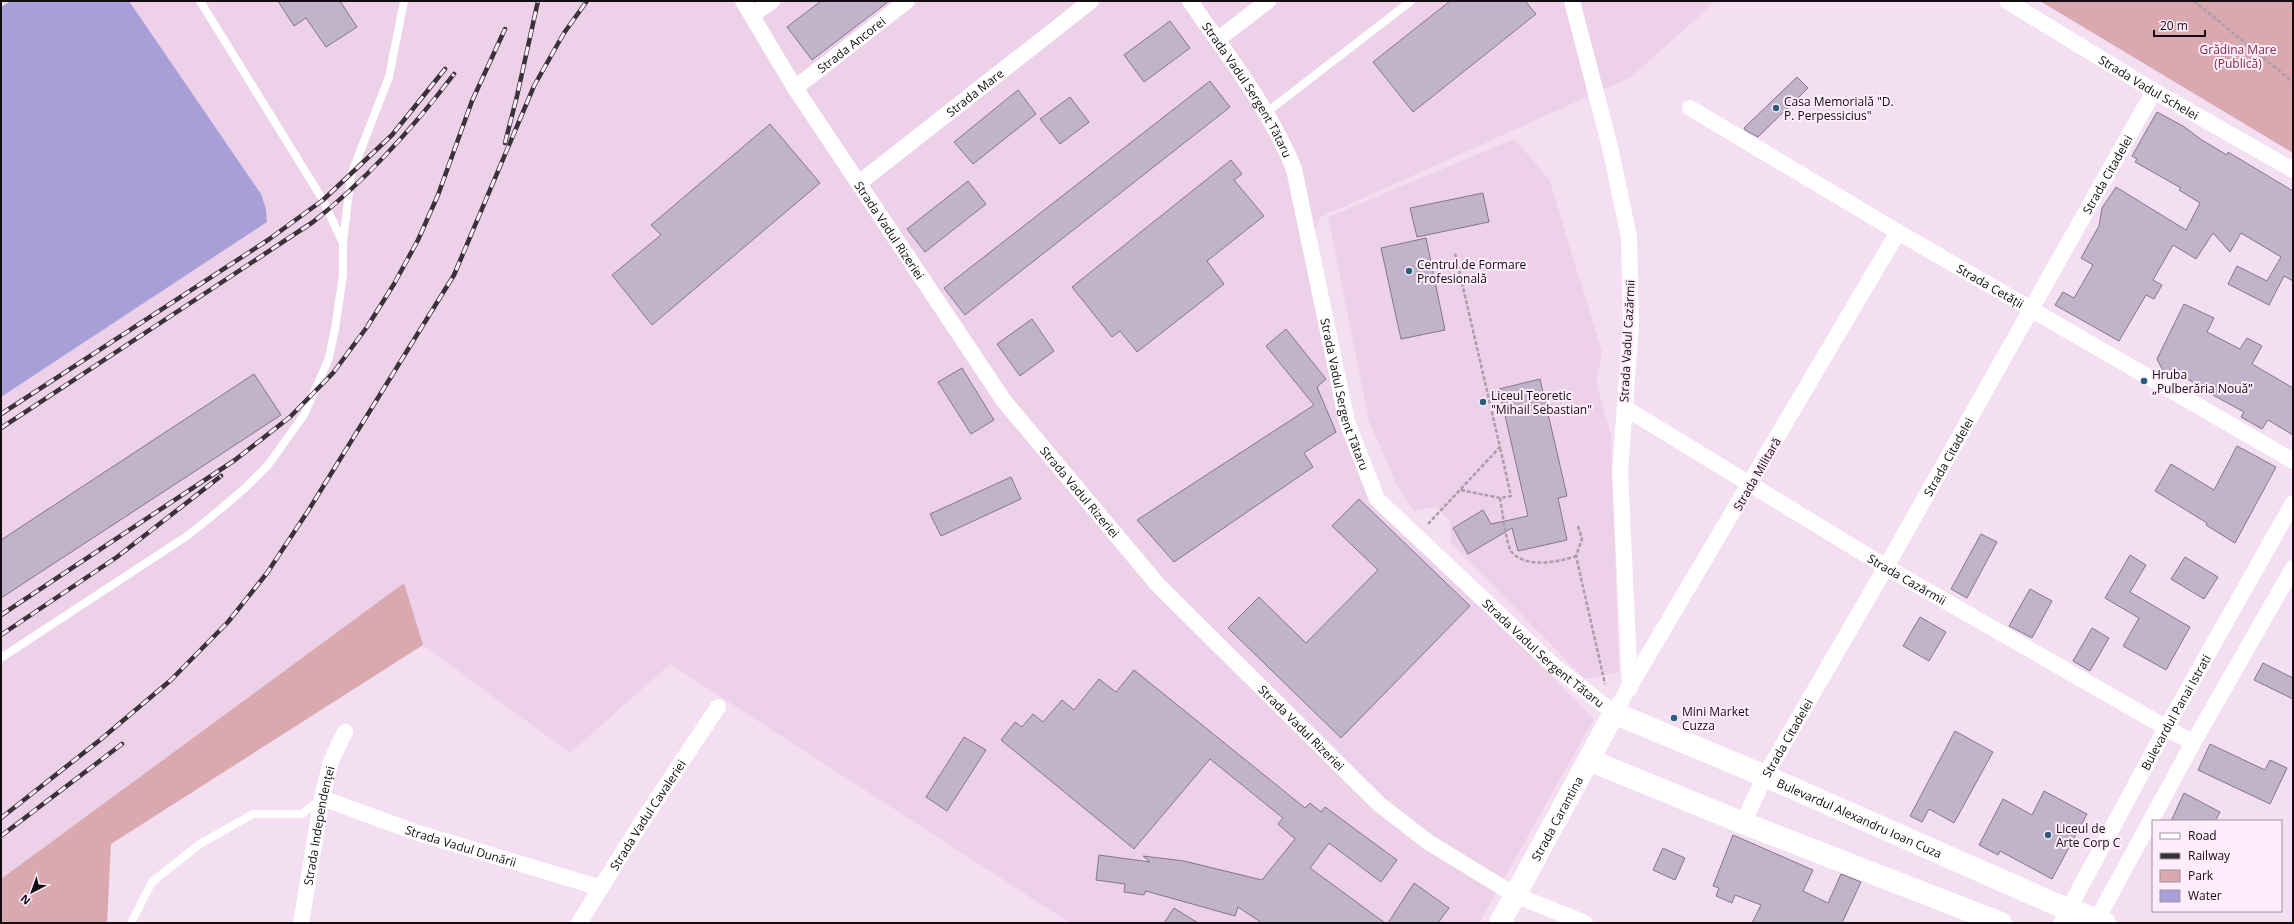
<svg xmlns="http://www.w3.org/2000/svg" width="2294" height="924" font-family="'Open Sans',sans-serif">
  <rect width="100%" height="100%" fill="#f4def1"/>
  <g fill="#edd1e9">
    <path d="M129 1H1716L1631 77 1321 217 1306 248 1340 425 1380 503 1594 719 1479 923H1070L670 664 570 753 423 645 404 583 1 879V397L267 222 261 194Z"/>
    <path d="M1514 139 1549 179 1602 352 1596 383 1611 435 1619 672 1585 679 1451 543 1450 521 1436 507 1414 511 1397 485 1369 421 1328 217Z"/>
  </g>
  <g fill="#d9a9af">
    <path d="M2040 1H2293V153Z"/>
    <path d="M404 583 423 645 111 844 107 923H1V879Z"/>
  </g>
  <path fill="#a99fd8" d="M11 1H129L261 194 266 209 267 222 1 397V7Z"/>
  <g fill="#c1b3ca" stroke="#83768b">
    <path d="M278 1H340L357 27 326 47 306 18 294 26Z"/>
    <path d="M821 1H889L812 60 787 27Z"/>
    <path d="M1450 1H1525L1536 14 1413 112 1373 62Z"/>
    <path d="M1170 21 1190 48 1144 82 1124 55Z"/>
    <path d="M1797 77 1808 88 1758 137 1745 130 1744 128Z"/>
    <path d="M1210 81 1230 107 965 315 944 288Z"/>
    <path d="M1018 90 1036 114 973 164 954 142Z"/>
    <path d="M1070 97 1089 122 1060 144 1040 119Z"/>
    <path d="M2157 112 2183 126 2202 140 2227 155 2228 152 2293 191V281L2284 276 2269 305 2228 284 2237 266 2267 281 2281 257 2241 233 2230 252 2213 233 2196 259 2173 245 2153 280 2162 285 2154 299 2146 295 2119 341 2055 305 2063 292 2074 298 2093 265 2081 258 2099 226 2102 208 2116 187 2186 230 2200 203 2179 190 2181 188 2135 162 2137 159 2132 156Z"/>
    <path d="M770 124 820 183 652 325 612 275 661 235 651 225Z"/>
    <path d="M1231 160 1242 174 1234 180 1264 216 1207 261 1224 284 1137 352 1120 331 1112 337 1072 287Z"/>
    <path d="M968 181 986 204 925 252 907 229Z"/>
    <path d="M1483 193 1489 222 1417 237 1410 208Z"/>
    <path d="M1426 238 1445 330 1401 339 1381 248Z"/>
    <path d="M2184 304 2214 318 2207 332 2240 349 2247 338 2262 346 2252 364 2293 388V435L2268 420 2262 429 2241 417 2244 412 2213 395 2214 393 2185 378 2184 380 2163 371 2157 359Z"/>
    <path d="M1032 319 1054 351 1020 376 997 344Z"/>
    <path d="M1286 329 1326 379 1317 387 1336 432 1304 453 1313 467 1174 562 1137 520 1314 405 1266 346Z"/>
    <path d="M962 368 994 420 971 434 938 382Z"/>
    <path d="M254 374 281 415 1 598V540Z"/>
    <path d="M1540 379 1567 496 1558 498 1567 540 1518 551 1512 528 1468 554 1453 528 1483 510 1491 524 1528 516 1499 389Z"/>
    <path d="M2237 446 2276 467 2235 543 2206 525 2207 523 2155 491 2171 464 2214 490Z"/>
    <path d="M1011 477 1021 499 941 536 930 514Z"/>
    <path d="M1359 499 1470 606 1341 738 1228 628 1259 597 1306 643 1378 570 1332 526Z"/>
    <path d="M1981 534 1997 542 1967 598 1951 589Z"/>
    <path d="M2130 555 2146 565 2130 592 2190 627 2166 670 2123 646 2139 618 2105 598Z"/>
    <path d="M2185 557 2218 577 2204 599 2171 579Z"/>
    <path d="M2030 589 2052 601 2032 638 2009 626Z"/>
    <path d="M1920 617 1946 632 1929 661 1903 646Z"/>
    <path d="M2092 628 2109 638 2090 671 2073 661Z"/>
    <path d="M2263 663 2293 678V699L2254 680Z"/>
    <path d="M1134 670 1305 808 1310 803 1321 812 1325 807 1397 860 1381 882 1329 843 1310 868 1385 923H1262L1238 907 1235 916 1146 891 1144 895 1124 892 1125 884 1096 880 1099 855 1150 862 1143 856 1184 861 1262 880 1295 839 1278 824 1283 818 1210 759 1134 849 1001 740 1015 722 1022 727 1033 714 1043 722 1062 700 1074 710 1099 679 1116 692Z"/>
    <path d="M1955 731 1993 752 1954 823 1929 809 1922 822 1910 816Z"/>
    <path d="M964 737 986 750 947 811 926 797Z"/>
    <path d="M2210 744 2265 770 2270 760 2287 768 2270 804 2198 770Z"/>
    <path d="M2044 791 2087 814 2052 879 2000 851 1998 855 1979 845 2003 799 2032 815Z"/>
    <path d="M2184 793 2220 812 2215 821H2171Z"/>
    <path d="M1733 835 1813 870 1803 891 1828 903 1841 874 1861 882 1842 923H1752L1761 905 1735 895 1732 903 1716 896 1719 888 1713 886Z"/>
    <path d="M1663 848 1685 858 1675 880 1653 870Z"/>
    <path d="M1414 883 1449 908 1438 923H1388Z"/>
    <path d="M1174 908 1198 923H1164Z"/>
  </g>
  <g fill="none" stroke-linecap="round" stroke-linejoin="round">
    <g stroke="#ad9cab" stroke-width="2.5" stroke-dasharray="4 2" stroke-linecap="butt">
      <path d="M2194 1 2293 82"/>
      <path d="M1461 490 1500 498 1511 496 1500 447"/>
      <path d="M1500 498C1502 509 1506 543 1511 551 1524 569 1559 562 1576 556"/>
      <path d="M1428 524 1500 447 1455 253"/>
      <path d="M1578 526 1582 539 1576 556 1605 684"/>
    </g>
    <g stroke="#fff" stroke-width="8">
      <path d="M200 1 323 200 342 241"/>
      <path d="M1267 112 1411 1"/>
      <path d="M1 658 187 536 217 512 245 488 268 465 304 415 329 358 335 329 343 275V242L351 175 389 77 404 1"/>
      <path d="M131 923 152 882 200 844 253 814H302L320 800"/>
    </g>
    <g stroke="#fff" stroke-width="16">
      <path id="s1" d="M743 1 795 88 1004 401 1158 585 1379 804 1428 842 1515 895 1585 923"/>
      <path id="s2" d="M1190 1C1227 55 1269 107 1294 169L1347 422 1377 499 1554 666 1614 713 1898 232"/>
      <path d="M1572 1 1610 147 1629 237 1631 324 1620 471 1630 688"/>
      <path id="s3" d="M2007 1 2154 91 2293 170"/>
      <path d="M752 15 772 1"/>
      <path d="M1217 40 1268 1"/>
      <path id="s4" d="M795 88 907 1"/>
      <path id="s5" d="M1690 108 1898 232 2293 461"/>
      <path id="s6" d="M859 183 1091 1"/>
      <path id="s7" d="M1625 408 1886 567 2193 743"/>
      <path id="s8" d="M322 798 415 832 601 888"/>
      <path id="s9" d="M1743 823 1765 776 1886 567 2154 91"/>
      <path id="s10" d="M301 923 322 798 331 761 345 732"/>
      <path id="s11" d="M579 923 643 820 718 707"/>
      <path id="s12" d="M2061 923 2166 728 2293 503"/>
      <path d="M2095 923 2193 743 2293 568"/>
    </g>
    <g stroke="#fff" stroke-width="22">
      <path d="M1589 760 1743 823 2001 923"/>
      <path id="s13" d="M1500 923 1614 713 1765 776 2053 903 2105 923"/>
    </g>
    <g stroke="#3b3139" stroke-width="4.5">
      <g id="rail">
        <path d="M505 143 517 96 538 1"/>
        <path d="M1 414 268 240 323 200 392 135 445 69"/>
        <path d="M1 428 313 222C366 180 413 128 454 74"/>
        <path d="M1 615 235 460 290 417 333 373 367 327 394 284 418 240 438 195 472 101 505 29"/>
        <path d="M1 635 117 557 221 476"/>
        <path d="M1 818 100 740 171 680 228 622 267 573 308 511 454 275 534 86 564 33 587 1"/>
        <path d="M1 836 122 744"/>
      </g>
    </g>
    <use href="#rail" stroke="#ffedfc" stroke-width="3" stroke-dasharray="9" stroke-linecap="butt"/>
  </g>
  <g fill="#2a5f7b" stroke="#ffedfc" stroke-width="1.5">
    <circle cx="1776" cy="108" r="4"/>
    <circle cx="1409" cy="271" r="4"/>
    <circle cx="2144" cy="381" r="4"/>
    <circle cx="1483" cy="402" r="4"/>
    <circle cx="1674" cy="718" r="4"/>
    <circle cx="2048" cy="835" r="4"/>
  </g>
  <g text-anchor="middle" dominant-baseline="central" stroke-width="4" stroke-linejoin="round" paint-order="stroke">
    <g font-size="12" fill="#130c12" stroke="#ffedfc">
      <text stroke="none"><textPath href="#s4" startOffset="71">Strada Ancorei</textPath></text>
      <text stroke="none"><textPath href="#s3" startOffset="166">Strada Vadul Schelei</textPath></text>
      <text stroke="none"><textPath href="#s2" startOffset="106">Strada Vadul Sergent Tătaru</textPath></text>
      <text stroke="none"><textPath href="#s6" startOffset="147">Strada Mare</textPath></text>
      <text stroke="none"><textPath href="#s9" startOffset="744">Strada Citadelei</textPath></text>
      <text stroke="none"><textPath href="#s1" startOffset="272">Strada Vadul Rizeriei</textPath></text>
      <text stroke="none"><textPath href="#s5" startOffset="349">Strada Cetății</textPath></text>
      <text transform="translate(1627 341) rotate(-87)">Strada Vadul Cazărmii</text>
      <text stroke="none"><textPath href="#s2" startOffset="429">Strada Vadul Sergent Tătaru</textPath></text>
      <text stroke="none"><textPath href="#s9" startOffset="420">Strada Citadelei</textPath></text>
      <text transform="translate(1757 474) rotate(-60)">Strada Militară</text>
      <text stroke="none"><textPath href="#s1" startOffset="596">Strada Vadul Rizeriei</textPath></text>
      <text stroke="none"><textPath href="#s7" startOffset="330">Strada Cazărmii</textPath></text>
      <text stroke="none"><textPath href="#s2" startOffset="766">Strada Vadul Sergent Tătaru</textPath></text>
      <text stroke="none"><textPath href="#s12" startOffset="240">Bulevardul Panai Istrati</textPath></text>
      <text stroke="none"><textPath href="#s1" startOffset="920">Strada Vadul Rizeriei</textPath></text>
      <text stroke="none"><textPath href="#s9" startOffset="96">Strada Citadelei</textPath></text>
      <text stroke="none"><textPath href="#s11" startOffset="128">Strada Vadul Cavaleriei</textPath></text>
      <text stroke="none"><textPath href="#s13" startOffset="119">Strada Carantina</textPath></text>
      <text stroke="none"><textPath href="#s13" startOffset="506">Bulevardul Alexandru Ioan Cuza</textPath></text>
      <text stroke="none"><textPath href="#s10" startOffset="99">Strada Independenței</textPath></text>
      <text stroke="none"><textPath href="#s8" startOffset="147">Strada Vadul Dunării</textPath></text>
    </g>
    <g font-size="12" fill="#7d2d3e" stroke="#ffedfc">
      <text x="2238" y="49">Grădina Mare<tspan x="2238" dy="14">(Publică)</tspan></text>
    </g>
    <g font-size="12" fill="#130c12" stroke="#ffedfc" text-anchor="start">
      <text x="1784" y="101">Casa Memorială "D.<tspan x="1784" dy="14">P. Perpessicius"</tspan></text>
      <text x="1417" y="264">Centrul de Formare<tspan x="1417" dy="14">Profesională</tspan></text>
      <text x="2152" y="374">Hruba<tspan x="2152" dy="14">„Pulberăria Nouă”</tspan></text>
      <text x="1491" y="395">Liceul Teoretic<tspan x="1491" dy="14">"Mihail Sebastian"</tspan></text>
      <text x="1682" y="711">Mini Market<tspan x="1682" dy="14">Cuzza</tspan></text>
      <text x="2056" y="828">Liceul de<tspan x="2056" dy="14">Arte Corp C</tspan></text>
    </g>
  </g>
  <rect width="2294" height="924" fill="none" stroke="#130c12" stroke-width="4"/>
  <rect x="2152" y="820" width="130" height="92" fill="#ffedfc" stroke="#a1939e"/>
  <rect x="2160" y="833" width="20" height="6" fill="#ffffff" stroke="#a1939e"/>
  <text x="2188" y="840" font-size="12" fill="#130c12">Road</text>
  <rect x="2160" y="853" width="20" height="6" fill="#3b3139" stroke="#a1939e"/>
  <text x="2188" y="860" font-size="12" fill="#130c12">Railway</text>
  <rect x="2160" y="870" width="20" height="12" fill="#d9a9af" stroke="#a1939e"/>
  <text x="2188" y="880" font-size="12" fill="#130c12">Park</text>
  <rect x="2160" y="890" width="20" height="12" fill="#a99fd8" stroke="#a1939e"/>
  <text x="2188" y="900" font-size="12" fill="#130c12">Water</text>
  <g transform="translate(32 892) rotate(221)" stroke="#ffedfc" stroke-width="3" paint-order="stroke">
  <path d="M0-3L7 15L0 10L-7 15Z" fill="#130c12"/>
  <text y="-6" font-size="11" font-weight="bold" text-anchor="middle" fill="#130c12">N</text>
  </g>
  <path d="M2154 30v6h51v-6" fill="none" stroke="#130c12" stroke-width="2"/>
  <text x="2160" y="30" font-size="12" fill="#130c12" stroke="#ffedfc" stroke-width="3" paint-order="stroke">20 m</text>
</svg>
